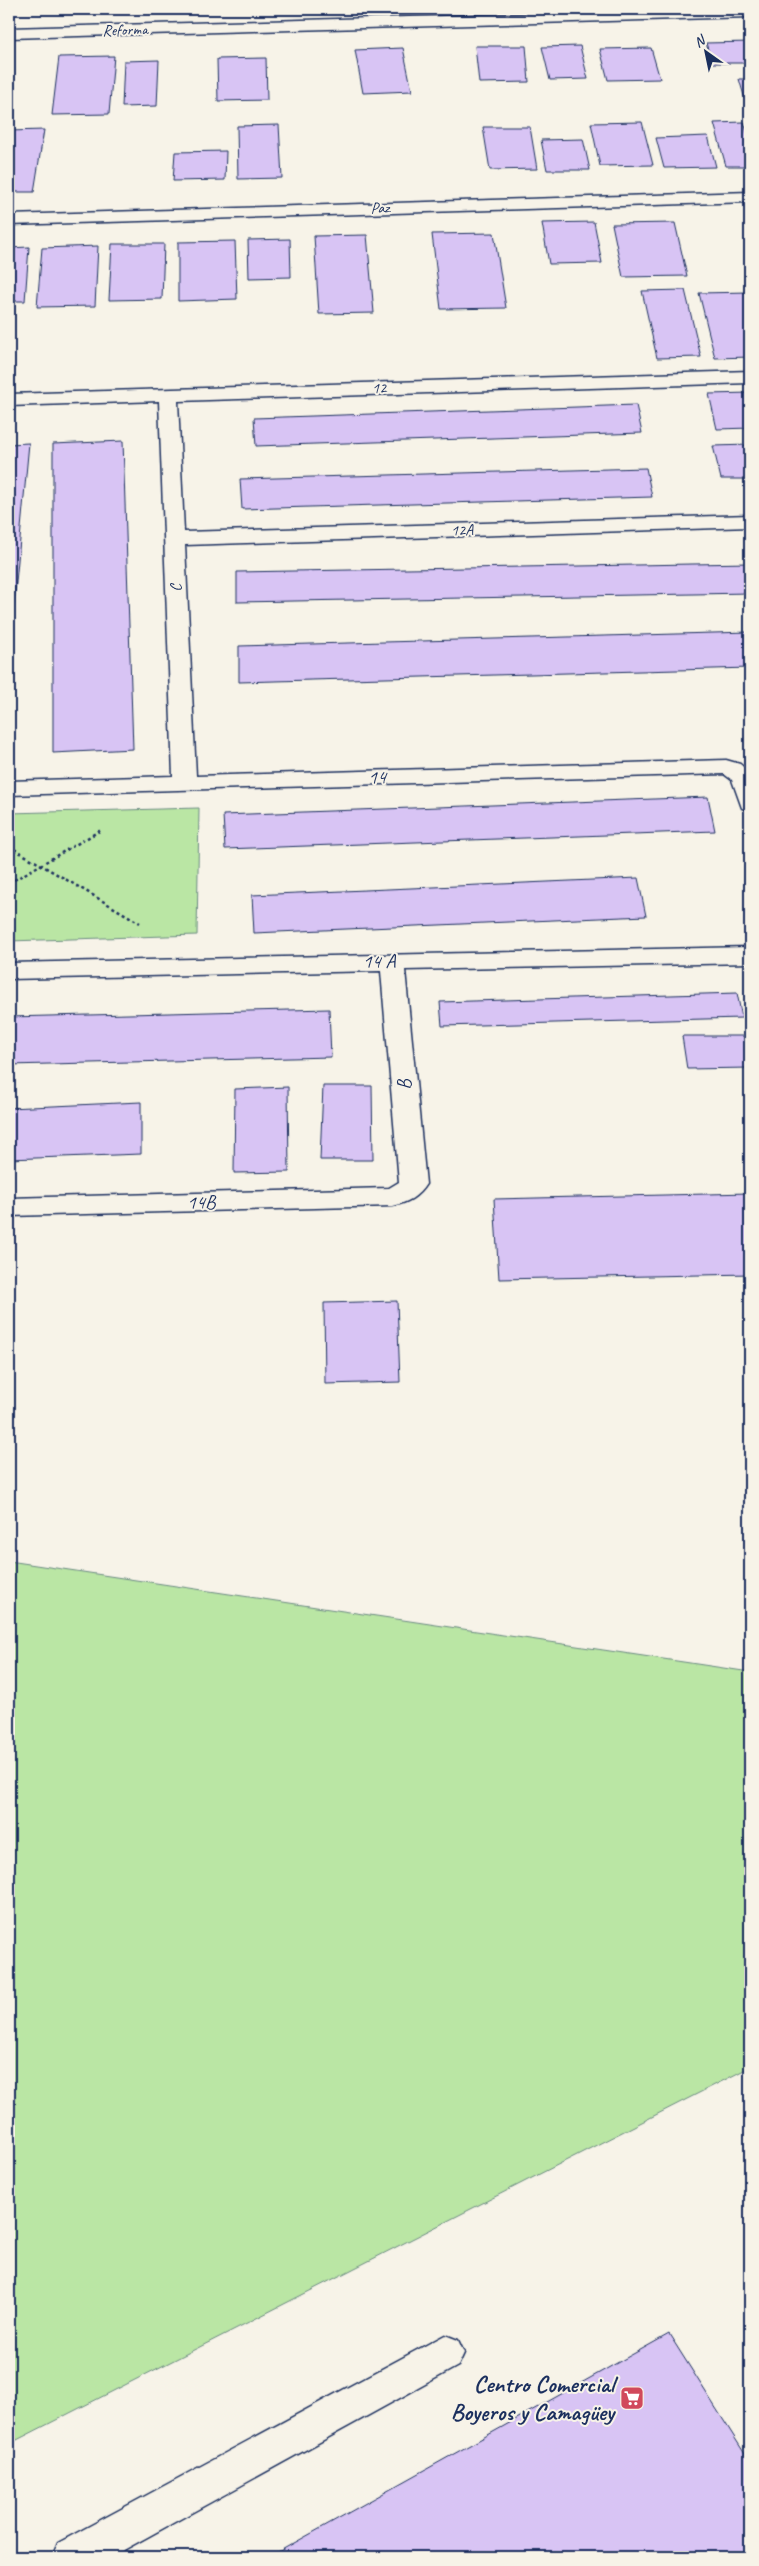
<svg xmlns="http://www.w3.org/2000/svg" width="759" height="2566" font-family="Caveat,sans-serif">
  <rect width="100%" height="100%" fill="#f7f3e8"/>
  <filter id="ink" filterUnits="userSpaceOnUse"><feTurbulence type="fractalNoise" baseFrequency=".02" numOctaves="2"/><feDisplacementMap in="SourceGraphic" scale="10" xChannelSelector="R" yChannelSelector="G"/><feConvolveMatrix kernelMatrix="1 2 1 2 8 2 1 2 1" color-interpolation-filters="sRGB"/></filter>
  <g filter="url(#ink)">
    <g fill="#bae6a4" stroke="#6a8a81">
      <path d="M199 808 197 935 9 941V813Z"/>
      <path d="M9 1561 750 1672V2067L9 2444Z"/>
    </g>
    <g fill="#d8c4f4" stroke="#1b2f5e">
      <path d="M750 42V63H712L706 43Z"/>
      <path d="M475 46H526L529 82 479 83Z"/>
      <path d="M580 46 588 79 550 80 542 47Z"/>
      <path d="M403 48 412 91 363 93 355 50Z"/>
      <path d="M651 48 660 79 608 80 600 49Z"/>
      <path d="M114 56 109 114 52 115 59 57Z"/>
      <path d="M266 58 267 100 218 101 217 59Z"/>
      <path d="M159 60 157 106 122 107 124 61Z"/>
      <path d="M739 79H750V99H745Z"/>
      <path d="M642 122 653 165 600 166 591 123Z"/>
      <path d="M744 122 750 143V166H726L714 123Z"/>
      <path d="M279 125 282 178 238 179 237 126Z"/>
      <path d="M483 127H530L537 169 490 170Z"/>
      <path d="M44 130 34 192H9V131Z"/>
      <path d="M708 136 716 167 664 168 656 138Z"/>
      <path d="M583 139 590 170H547L541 140Z"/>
      <path d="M226 151 225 180 173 181 175 152Z"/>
      <path d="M594 222 602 263 549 264 542 223Z"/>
      <path d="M675 223 687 276 623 277 612 224Z"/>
      <path d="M494 233 506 308 441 309 432 234Z"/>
      <path d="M367 235 374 313 319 314 314 236Z"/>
      <path d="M290 239 291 277 249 278 248 240Z"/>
      <path d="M235 241 237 299 178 301V242Z"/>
      <path d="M112 244H164L162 299 109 300Z"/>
      <path d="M98 246 95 306 37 307 42 248Z"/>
      <path d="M29 247 25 301H9V248Z"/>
      <path d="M685 290 701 357 657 358 642 291Z"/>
      <path d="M750 292V357L715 358 699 293Z"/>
      <path d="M750 393V428L717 429 709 394Z"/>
      <path d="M636 405 642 433 256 446 254 418Z"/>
      <path d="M123 441 133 749 53 753V444Z"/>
      <path d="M29 443 9 657V444Z"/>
      <path d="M750 445V479H721L713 446Z"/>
      <path d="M646 468 652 497 242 509 240 479Z"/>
      <path d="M750 563V593L237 602V572Z"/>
      <path d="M750 632V668L239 682V646Z"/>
      <path d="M708 797 715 831 225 849 223 815Z"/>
      <path d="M638 878 646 916 254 933 252 895Z"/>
      <path d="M737 993 742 1018 442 1026 440 1002Z"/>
      <path d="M329 1009 331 1057 9 1065V1017Z"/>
      <path d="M682 1036H750V1068L687 1069Z"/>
      <path d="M323 1086H372L373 1160H320Z"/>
      <path d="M288 1087 289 1172 234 1173 235 1089Z"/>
      <path d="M141 1102V1154L9 1159V1108Z"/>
      <path d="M750 1193V1274L499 1279 494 1199Z"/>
      <path d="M397 1301 400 1382 325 1384 324 1303Z"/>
      <path d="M669 2334 750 2462V2557H269Z"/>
    </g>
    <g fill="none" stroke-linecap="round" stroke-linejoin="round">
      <g stroke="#1b2f5e" stroke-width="3">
        <path id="lane" d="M445 2335 458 2340 464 2353 458 2366 111 2557H52L58 2543Z"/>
      </g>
      <g stroke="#1b2f5e" stroke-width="3">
        <g id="street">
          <path d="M698 9H750V17L9 38V28Z"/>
          <path d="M750 192V202L9 225V215Z"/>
          <path d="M750 371V383L178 401 184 532 750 515V527L185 545 196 776 726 760 740 764 750 773V810L742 808 732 780 724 774 9 795V781L173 776 159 401 9 406V394Z"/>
          <path d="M750 947V963L405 970 426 1184C418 1197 408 1202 393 1206L9 1216V1198L389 1188 399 1182 381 971 9 979V963Z"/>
        </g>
      </g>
      <g stroke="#1b2f5e" stroke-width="2.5" stroke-dasharray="3 3" stroke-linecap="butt">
        <path d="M9 846 140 923"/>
        <path d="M9 883 101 830"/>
      </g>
      <use href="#lane" fill="#f7f3e8" fill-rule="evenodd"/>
      <use href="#street" fill="#f7f3e8" fill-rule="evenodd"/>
    </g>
  </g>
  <defs>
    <g id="supermarket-square" transform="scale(1.25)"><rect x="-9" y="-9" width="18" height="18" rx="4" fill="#d1495b" stroke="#f7f3e8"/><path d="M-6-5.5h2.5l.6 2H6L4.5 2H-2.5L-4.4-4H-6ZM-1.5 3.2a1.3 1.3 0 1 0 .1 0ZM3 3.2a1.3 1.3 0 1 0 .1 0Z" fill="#fff"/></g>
  </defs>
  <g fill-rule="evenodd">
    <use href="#supermarket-square" x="632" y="2398"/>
  </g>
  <g text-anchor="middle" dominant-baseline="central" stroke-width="4" stroke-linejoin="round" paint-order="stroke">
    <g font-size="16" fill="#1b2f5e" stroke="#f7f3e8">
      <text transform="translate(125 30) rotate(-2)">Reforma</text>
      <text transform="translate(380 208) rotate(-2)">Paz</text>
      <text transform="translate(379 388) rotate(-2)">12</text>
      <text transform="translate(462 530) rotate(-2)">12A</text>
      <text transform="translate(176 588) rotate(-93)">C</text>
    </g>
    <g font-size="20" fill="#1b2f5e" stroke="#f7f3e8">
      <text transform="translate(377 777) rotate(-2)">14</text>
      <text transform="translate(379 961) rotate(-1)">14 A</text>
      <text transform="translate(404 1085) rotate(-95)">B</text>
      <text transform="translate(201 1202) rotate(-1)">14B</text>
    </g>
    <g font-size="24" font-weight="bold" fill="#1b2f5e" stroke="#f7f3e8" text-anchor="end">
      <text x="614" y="2384">Centro Comercial<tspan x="614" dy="28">Boyeros y Camagüey</tspan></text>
    </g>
  </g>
  <rect width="759" height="2566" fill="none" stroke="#f7f3e8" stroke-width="30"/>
  <rect x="15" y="15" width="729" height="2536" fill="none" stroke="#1b2f5e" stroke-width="2" filter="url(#ink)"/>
  <g transform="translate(706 52) rotate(327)" stroke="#f7f3e8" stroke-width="4" paint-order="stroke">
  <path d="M0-4L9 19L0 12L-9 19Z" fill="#1b2f5e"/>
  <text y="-8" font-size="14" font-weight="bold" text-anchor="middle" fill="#1b2f5e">N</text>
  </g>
</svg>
